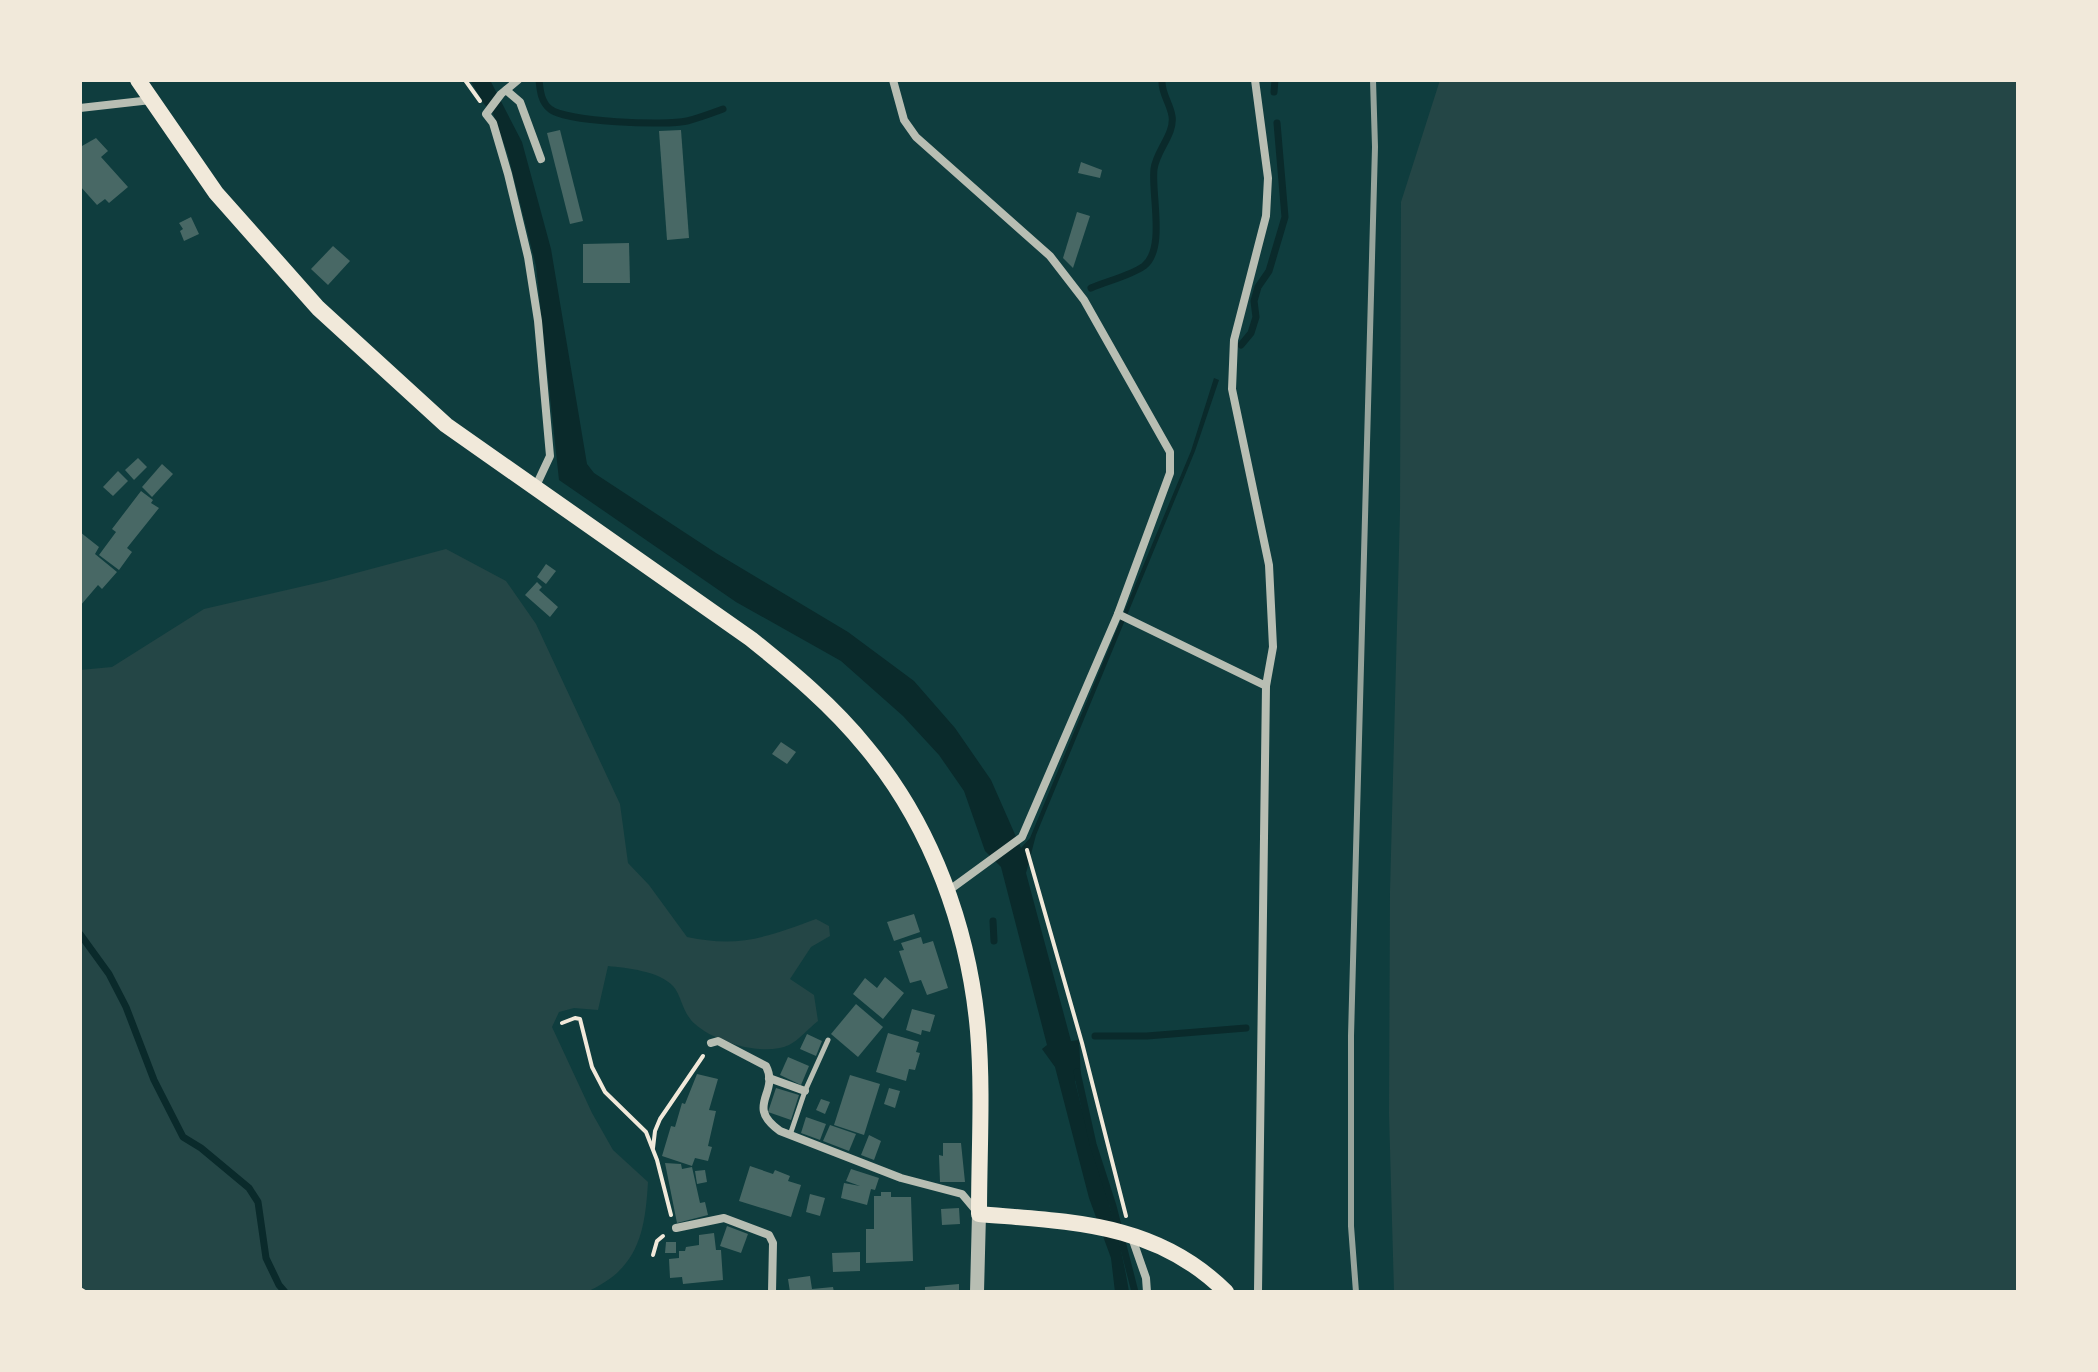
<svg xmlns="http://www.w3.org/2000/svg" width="2098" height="1372" font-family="'Exo 2',sans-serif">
  <rect width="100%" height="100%" fill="#0f3d3e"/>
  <g fill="#244646">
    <path d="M1440 80H2018V1292H1394L1389 1113 1390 892 1400 511 1401 202Z"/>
    <path d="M446 549 506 581 536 624 620 804 628 863 649 885 687 937C739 948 767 937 816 919L829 926 830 936 811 947 790 979 814 995 818 1021C809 1028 799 1040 789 1045 763 1057 715 1042 695 1024 682 1013 682 996 673 986 659 971 627 968 608 966L598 1010 574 1008 559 1012 552 1027 592 1113 613 1150 648 1182C645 1233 638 1270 586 1292H80V670L112 667 204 609 326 581Z"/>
  </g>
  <path fill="#0a2a2b" d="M470 80H490L522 142 551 249 587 464 594 473 716 553 848 632 914 681 955 728 991 780 1021 848 1030 838 1191 451 1214 378 1219 380 1195 451 1036 835 1026 873 1071 1041 1079 1040 1081 1078 1075 1081C1091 1152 1118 1220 1129 1292H1115L1111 1258 1089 1198 1055 1067 1042 1049 1047 1045 1001 867 985 851 964 791 939 755 903 716 841 661 736 602 559 480 536 266 508 155 493 113 484 104Z"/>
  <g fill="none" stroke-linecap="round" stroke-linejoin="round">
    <g stroke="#0a2a2b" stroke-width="7">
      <path d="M539 80C540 90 541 102 550 109 565 122 667 126 687 121 699 118 712 113 723 109"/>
      <path d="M1274 92 1275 80"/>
      <path d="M1091 288C1107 281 1130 276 1144 266 1166 249 1151 193 1154 169 1156 151 1175 134 1172 116 1170 103 1161 93 1162 80"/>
      <path d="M1241 345 1251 333 1256 317 1254 301 1258 287 1269 271 1285 217 1277 123"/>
      <path d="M993 921 994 941"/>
      <path d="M80 934 109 974 126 1007 154 1080 183 1137 201 1148 249 1188 258 1202 266 1258 279 1285 285 1292"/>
      <path d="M1095 1036H1147L1246 1028"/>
      <path d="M1077 1072 1093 1144 1113 1206 1135 1292"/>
    </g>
  </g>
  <g fill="#486865">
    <path d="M560 130 583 221 570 224 547 133Z"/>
    <path d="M681 130 689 238 667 240 659 131Z"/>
    <path d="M96 138 108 151 101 157 128 187 109 203 105 199 97 205 80 186V143L82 146Z"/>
    <path d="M1081 162 1102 170 1100 178 1078 173Z"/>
    <path d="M1077 212 1090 216 1073 268 1063 258Z"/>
    <path d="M191 217 199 234 184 241 180 231 183 229 179 223Z"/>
    <path d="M629 243 630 283H583V244Z"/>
    <path d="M333 246 350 261 328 285 311 269Z"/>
    <path d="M138 458 147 467 134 480 125 470Z"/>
    <path d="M162 464 173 474 152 497 142 487Z"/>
    <path d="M118 471 128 481 113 496 103 487Z"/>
    <path d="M141 491 153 500 151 503 159 508 127 548 132 552 119 570 99 555 116 532 112 529Z"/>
    <path d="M80 532 99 547 95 554 117 572 102 589 98 585 80 606Z"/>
    <path d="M546 564 556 571 546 584 537 577Z"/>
    <path d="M537 582 542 587 539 590 558 607 550 617 525 595Z"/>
    <path d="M781 742 796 752 787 764 772 754Z"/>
    <path d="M914 914 920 932 894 941 887 922Z"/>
    <path d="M921 937 923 944 933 941 948 988 927 995 921 980 910 983 899 951 904 950 901 943Z"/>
    <path d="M885 977 904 993 883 1019 853 994 865 978 877 988Z"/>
    <path d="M856 1004 883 1027 858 1057 831 1034Z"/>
    <path d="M912 1009 935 1015 930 1032 922 1030 921 1035 906 1030Z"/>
    <path d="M888 1033 919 1042 916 1052 920 1053 915 1070 909 1069 906 1081 876 1072Z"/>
    <path d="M807 1034 822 1041 816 1056 800 1049Z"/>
    <path d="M788 1057 809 1066 801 1085 780 1075Z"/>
    <path d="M697 1074 718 1079 709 1110 716 1111 708 1146 712 1147 708 1161 695 1158 692 1166 662 1156 671 1126 675 1127 682 1103 685 1104Z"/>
    <path d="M850 1075 880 1084 864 1135 834 1125Z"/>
    <path d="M776 1088 799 1095 791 1120 768 1112Z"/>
    <path d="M889 1088 900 1091 895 1108 884 1104Z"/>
    <path d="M821 1099 830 1102 825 1114 816 1110Z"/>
    <path d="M806 1117 826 1124 820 1140 801 1133Z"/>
    <path d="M830 1125 856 1134 849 1151 823 1141Z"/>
    <path d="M869 1135 881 1141 874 1160 861 1155Z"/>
    <path d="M943 1143H961L965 1182H940L939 1155 943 1156Z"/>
    <path d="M665 1163 681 1164 682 1169 692 1167 700 1203 705 1202 708 1215 677 1223Z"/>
    <path d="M750 1166 773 1174 775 1170 790 1176 788 1181 801 1185 791 1217 739 1201Z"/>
    <path d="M851 1169 879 1178 875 1190 871 1189 867 1205 841 1198 844 1183 860 1186 846 1181Z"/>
    <path d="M705 1170 707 1182 697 1184 695 1171Z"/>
    <path d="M881 1192H891V1197H911L913 1261 866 1263V1229H874V1196H881Z"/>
    <path d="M810 1194 825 1198 820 1216 806 1212Z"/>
    <path d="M959 1208 960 1224 942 1225 941 1209Z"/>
    <path d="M727 1226 748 1234 741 1253 720 1246Z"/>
    <path d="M714 1233 716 1250H721L723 1280 683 1284 682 1277 670 1278 669 1259 679 1258V1251H685L686 1247 699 1245V1235Z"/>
    <path d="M666 1242H676V1253H665Z"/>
    <path d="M860 1252V1271L833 1272 832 1253Z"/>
    <path d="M810 1276 812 1289 833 1287 834 1292H790L788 1279Z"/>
    <path d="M959 1284V1292H925V1287Z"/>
  </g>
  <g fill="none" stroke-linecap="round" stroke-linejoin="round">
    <g stroke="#f1e9da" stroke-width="4">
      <path d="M465 80 480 101"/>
      <path d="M1027 850 1082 1043 1126 1216"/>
      <path d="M562 1023 575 1018 580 1019 592 1067 605 1092 646 1132 657 1160 671 1215"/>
      <path d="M653 1148 655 1131 660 1119 703 1056"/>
      <path d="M653 1255 657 1241 663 1236"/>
      <path d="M80 1289 85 1292"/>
    </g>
    <path stroke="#b8beb3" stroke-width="5" d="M790 1135 805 1091 828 1040"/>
    <g stroke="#b8beb3" stroke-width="8">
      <path d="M518 80 501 94 486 114 493 123 508 174 528 257 538 321 550 456 535 488"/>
      <path d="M893 80 904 120 916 137 1050 256 1084 300 1170 452V473L1118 614"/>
      <path d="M1255 80 1268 178 1266 216 1234 340 1232 389 1269 565 1273 647 1266 686"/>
      <path d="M506 90 520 102 541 159"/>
      <path d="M80 108 151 100"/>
      <path d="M948 891 1022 837 1118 614 1266 686 1258 1292"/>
      <path d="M711 1043 718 1041 766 1066C780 1094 744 1105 780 1131L901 1178 962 1194 978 1213"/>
      <path d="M769 1078 805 1091"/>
      <path d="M676 1228 724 1218 769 1235 773 1243 772 1292"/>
      <path d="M1131 1235 1146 1278 1147 1292"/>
    </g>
    <path stroke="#b8beb3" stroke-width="14" d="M977 1292 979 1214"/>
    <path stroke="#f1e9da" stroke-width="16" d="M138 80 216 193 318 308 446 425 751 639C792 672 833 706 866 747 932 826 969 929 978 1031 983 1091 979 1153 979 1214 1071 1222 1156 1222 1226 1292"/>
    <path stroke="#97a49c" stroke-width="6" d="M1356 1292 1351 1226V1036L1375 147 1373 80"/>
  </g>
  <rect width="2098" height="1372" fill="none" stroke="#f1e9da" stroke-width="164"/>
</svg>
